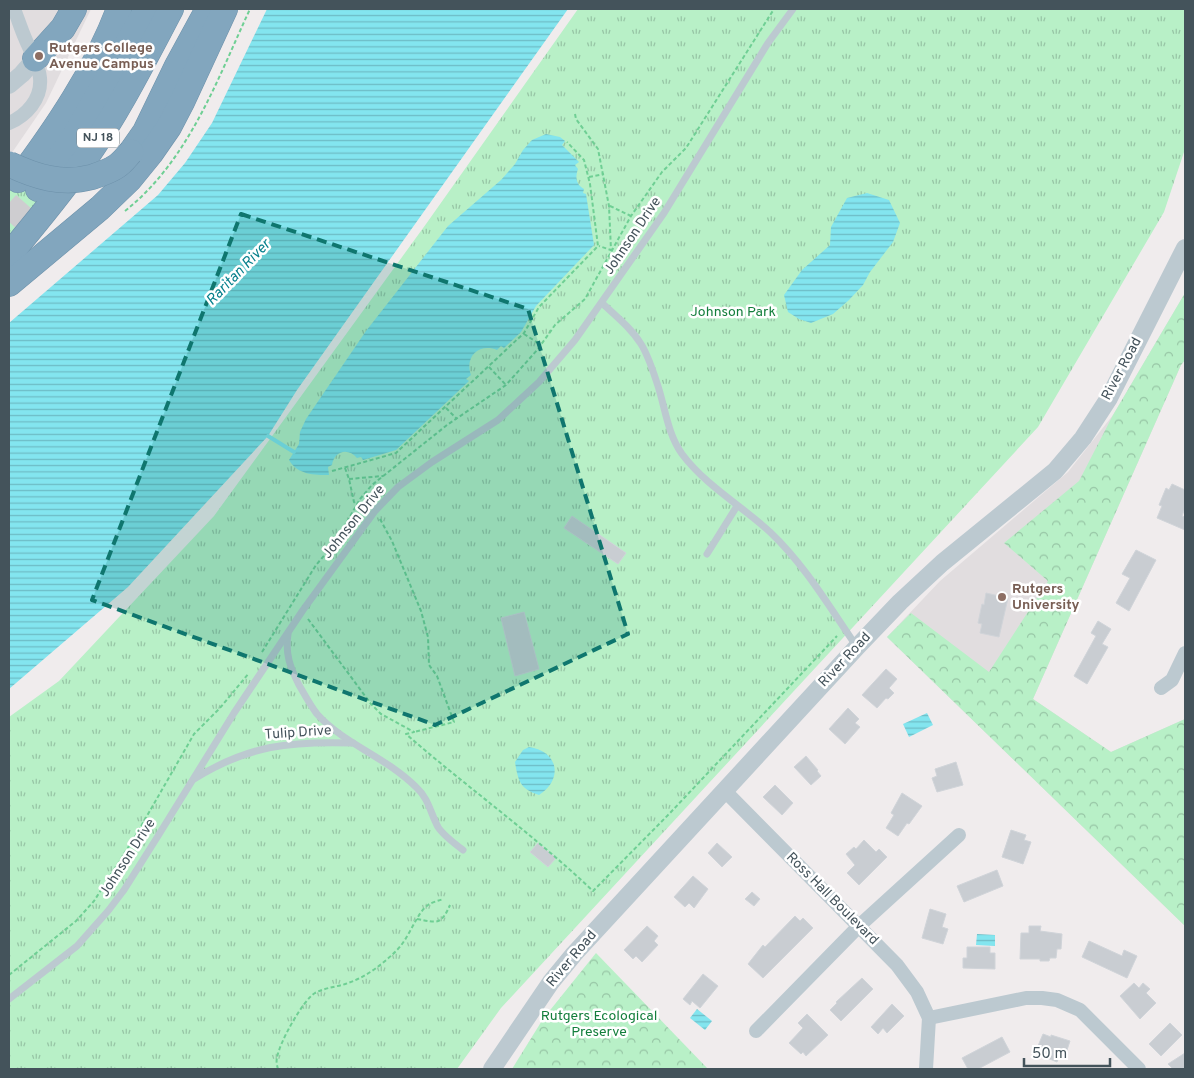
<svg xmlns="http://www.w3.org/2000/svg" width="1194" height="1078" font-family="Overpass,sans-serif">
  <defs>
    <pattern id="forest-crowns" width="20" height="18" patternUnits="userSpaceOnUse" patternTransform="scale(1.25)"><rect width="20" height="18" fill="#b8f0c7"/><path d="M2 6a3 3 0 1 1 6 0M12 15a3 3 0 1 1 6 0" fill="none" stroke="#97c5a5"/></pattern>
    <pattern id="park-tufts" width="24" height="20" patternUnits="userSpaceOnUse" patternTransform="scale(1.25)"><rect width="24" height="20" fill="#b8f0c7"/><path d="M3 7l-1-3M5 7V3M7 7l1-3M15 17l-1-3M17 17v-4M19 17l1-3" fill="none" stroke="#97c5a5"/></pattern>
    <pattern id="water-rules" width="6" height="5" patternUnits="userSpaceOnUse" patternTransform="scale(1.25)"><rect width="6" height="5" fill="#83e5ef"/><path d="M0 2.5h6" fill="none" stroke="#6dbcc5"/></pattern>
  </defs>
  <rect width="100%" height="100%" fill="#f0eced"/>
  <g fill="#e1dddf">
    <path d="M9 9H91L46 103 9 157Z"/>
    <path d="M1185 293V360L1181 365 1033 699 1111 752 1185 719V926L887 637 940 581 1068 472 1113 415Z"/>
  </g>
  <g fill="url(#forest-crowns)">
    <path d="M1185 293V360L1181 365 1033 699 1111 752 1185 719V926L887 637 911 613 989 672 1048 581 1004 543 1079 481 1113 415Z"/>
    <path d="M596 953 708 1069H512L543 1019Z"/>
  </g>
  <g fill="url(#park-tufts)">
    <path d="M578 9H1185V149L1164 212 1038 427 501 1008 457 1069H9V717L59 681 214 516 426 224Z"/>
    <path d="M9 183 44 200 9 236Z"/>
  </g>
  <g fill="url(#water-rules)">
    <path d="M267 9H568L297 390 268 436 128 587 9 689V323L158 195 185 163 212 123Z"/>
    <path d="M546 134 560 137 565 141 562 145 579 162 575 165 578 169C575 177 576 185 584 189L583 193 586 194 594 245 536 306 521 332 504 348 501 346 497 350C480 343 464 356 471 375L466 379 469 381 396 450 363 460 361 457 357 458C348 447 334 451 332 465L328 467 329 475C314 475 298 475 289 460L299 444 300 432 306 419 366 331 448 226 501 180 515 164 523 150 532 140Z"/>
    <path d="M867 193 889 200 900 223 893 242 870 272 863 285 849 300 833 314 811 323 799 319 788 312 784 295 802 270 830 245 831 227 847 198Z"/>
    <path d="M927 713 933 725 909 737 903 724Z"/>
    <path d="M529 747C558 751 564 779 539 795 520 789 518 781 515 762L523 750Z"/>
    <path d="M977 934 995 935V946L976 945Z"/>
    <path d="M697 1009 712 1021 705 1030 690 1018Z"/>
  </g>
  <g fill="none" stroke-linecap="round" stroke-linejoin="round">
    <path stroke="#83e5ef" stroke-width="4" d="M268 436 294 452"/>
  </g>
  <g fill="#c9cdd2" stroke="#d0d4d9">
    <path d="M1172 484 1185 490V508L1182 516 1185 517V530L1157 518 1162 506 1159 505 1166 488 1169 490Z"/>
    <path d="M572 516 626 553 618 564 564 528Z"/>
    <path d="M1136 550 1156 560 1129 611 1116 603 1130 578 1122 574Z"/>
    <path d="M986 593 1008 598 999 637 980 633 982 624 978 623 982 604 984 605Z"/>
    <path d="M524 612 539 669 515 676 501 618Z"/>
    <path d="M1098 621 1111 629 1102 644 1108 647 1087 684 1074 676 1096 636 1091 633Z"/>
    <path d="M886 669 897 679 889 688 894 693 888 699 886 698 877 708 862 695Z"/>
    <path d="M848 708 859 719 855 723 860 727 845 744 829 729Z"/>
    <path d="M806 756 818 770 817 771 821 776 811 785 794 767Z"/>
    <path d="M956 762 963 785 937 792 932 778 937 776 935 769Z"/>
    <path d="M775 785 793 803 782 815 763 797Z"/>
    <path d="M902 793 922 806 909 824 907 823 898 836 886 828 894 815 891 813Z"/>
    <path d="M1011 830 1026 835 1024 840 1031 842 1023 864 1002 857Z"/>
    <path d="M864 840 876 852 879 849 887 857 859 885 847 873 855 865 846 854 854 847 856 849Z"/>
    <path d="M538 843 556 858 548 867 530 852Z"/>
    <path d="M717 843 732 857 722 867 708 853Z"/>
    <path d="M997 870 1003 886 964 902 957 886Z"/>
    <path d="M693 876 708 889 694 908 689 903 685 907 674 897Z"/>
    <path d="M752 892 760 899 754 906 745 899Z"/>
    <path d="M930 909 946 914 942 927 948 929 943 944 922 938Z"/>
    <path d="M795 916 800 921 803 918 813 928 763 978 748 964 763 945 765 947Z"/>
    <path d="M647 926 658 936 654 941 658 945 642 962 636 956 633 959 624 950Z"/>
    <path d="M1029 926H1041L1040 931 1062 934 1061 949H1057L1056 958H1050L1049 961H1040V959H1020L1021 933H1029Z"/>
    <path d="M1089 941 1122 956 1124 950 1137 956 1127 978 1082 957Z"/>
    <path d="M967 947H990V953H995V969L963 968V958H967Z"/>
    <path d="M703 974 718 986 700 1008 692 1001 690 1005 683 999Z"/>
    <path d="M862 978 873 989 841 1021 830 1010 837 1003 836 1002Z"/>
    <path d="M1134 983 1139 988 1143 983 1150 989 1146 993 1156 1003 1140 1019 1120 996Z"/>
    <path d="M892 1004 904 1016 887 1033 883 1028 878 1034 871 1027Z"/>
    <path d="M807 1014 828 1035 806 1056 803 1052 801 1054 789 1043 803 1028 798 1023Z"/>
    <path d="M1170 1023 1182 1035 1161 1056 1149 1044Z"/>
    <path d="M1043 1034 1051 1037V1035L1070 1041 1065 1056 1060 1054 1057 1062 1035 1053Z"/>
    <path d="M1002 1037 1010 1052 978 1069H968L962 1058Z"/>
    <path d="M1185 1053V1069H1173L1168 1064Z"/>
  </g>
  <g fill="none" stroke-linecap="round" stroke-linejoin="round">
    <path stroke="#cecdd0" stroke-width="25" stroke-dasharray="25 12" stroke-linecap="butt" d="M9 222 38 189"/>
    <g stroke="#6d91aa" stroke-width="26">
      <g id="motorway">
        <path d="M35 59 63 28 74 9"/>
        <path d="M131 152 145 132 177 66 208 9"/>
        <path d="M18 180C57 128 96 70 119 9"/>
        <path d="M38 189 75 135 147 9"/>
        <path d="M9 255C35 224 61 192 85 159 118 112 144 60 171 9"/>
        <path d="M9 284 100 208 129 180 151 153 169 127 182 102 225 9"/>
      </g>
    </g>
    <g stroke="#6fcf94" stroke-width="2" stroke-dasharray="4 2.5" stroke-linecap="butt">
      <path d="M575 114 576 119 598 149 609 206 611 250 599 246"/>
      <path d="M589 177 604 174"/>
      <path d="M610 206 631 216"/>
      <path d="M125 211C189 160 217 80 250 9"/>
      <path d="M524 334 541 345"/>
      <path d="M489 367 506 385"/>
      <path d="M446 408 457 419"/>
      <path d="M345 468 349 479 354 502 357 505"/>
      <path d="M332 471 396 453 524 333 539 307 598 246 590 184 584 160 567 142"/>
      <path d="M349 479 383 476"/>
      <path d="M365 493 370 502"/>
      <path d="M380 519 392 541 421 611 428 637 429 665 437 676 454 722 414 732"/>
      <path d="M308 619 371 704 381 714 414 732 406 734C468 788 534 835 593 891L670 813 837 636"/>
      <path d="M262 652 316 565 335 543 360 499 372 485 447 425 506 385 538 349 555 325 585 299 631 216 662 172 686 148 774 9"/>
      <path d="M417 919C438 923 441 925 450 905"/>
      <path d="M9 975 76 921 94 901 136 835 194 734 220 708 249 673"/>
      <path d="M278 1069C277 1066 276 1061 277 1058 279 1043 303 1000 315 993 326 987 338 987 348 983 366 977 383 964 396 951 409 939 417 912 428 905 432 902 438 901 443 899"/>
    </g>
    <g stroke="#bcc9d0" stroke-width="7">
      <path d="M602 303C616 316 631 328 641 344 648 355 653 371 657 383 665 406 667 433 682 454 706 486 742 506 770 532 805 565 830 608 857 647"/>
      <path d="M707 554 737 506"/>
      <path d="M288 634C285 654 290 667 299 685 305 695 310 705 317 714 344 744 386 757 416 787 429 799 430 812 438 827 443 835 455 844 463 850"/>
      <path d="M194 779C249 745 290 741 353 743"/>
      <path d="M9 999 77 946 108 911 124 890 158 836 234 713 303 610 375 511 398 487 432 462 498 420 539 382 575 340 664 213 768 43 793 9"/>
    </g>
    <g stroke="#bcc9d0" stroke-width="14">
      <path d="M9 123C26 116 42 99 40 78 39 64 30 51 25 38 21 29 18 19 14 9"/>
      <path d="M1161 688 1172 680 1185 653"/>
      <path d="M724 790 897 965 917 992 929 1018 926 1069"/>
      <path d="M929 1018 1026 998H1042L1057 1000 1080 1010 1139 1069"/>
      <path d="M756 1031 859 926 959 835"/>
    </g>
    <g stroke="#bcc9d0" stroke-width="18">
      <path d="M9 85 22 74 35 59"/>
      <path d="M492 1069 551 982 574 954 857 647 900 602 942 563 1055 471 1083 438 1109 398 1185 248"/>
    </g>
    <use href="#motorway" stroke="#82a6be" stroke-width="25"/>
    <g stroke="#6d91aa" stroke-width="26" stroke-linecap="butt">
      <path id="motorway-bridge" d="M9 164C36 177 62 185 92 177 101 174 110 171 117 166 123 162 127 156 131 152"/>
    </g>
    <use href="#motorway-bridge" stroke="#82a6be" stroke-width="25"/>
  </g>
  <path fill="#0f766e" fill-opacity="0.2" stroke="#0f766e" stroke-width="4" stroke-dasharray="10 6" stroke-linejoin="round" d="M241 214 528 309 628 634 435 725 92 600Z"/>
  <g fill="#8d6e63" stroke="#fff" stroke-width="2">
    <circle cx="39" cy="56" r="5"/>
    <circle cx="1002" cy="597" r="5"/>
  </g>
  <g text-anchor="middle" dominant-baseline="central" stroke-width="5" stroke-linejoin="round" paint-order="stroke">
    <rect fill="#fff" stroke="#7c878c" stroke-width="1" x="77" y="128.5" width="42" height="19" rx="4"/>
    <g font-size="12" font-weight="bold" fill="#44535b">
      <text x="98" y="138">NJ 18</text>
    </g>
    <g font-size="14" font-weight="bold" fill="#785e54" stroke="#fff" text-anchor="start">
      <text x="49" y="48">Rutgers College<tspan x="49" dy="16">Avenue Campus</tspan></text>
      <text x="1012" y="589">Rutgers<tspan x="1012" dy="16">University</tspan></text>
    </g>
    <g font-size="14" fill="#44535b" stroke="#fff">
      <text transform="translate(633 236) rotate(-56)">Johnson Drive</text>
      <text transform="translate(1122 369) rotate(-62)">River Road</text>
      <text transform="translate(354 522) rotate(-51)">Johnson Drive</text>
      <text transform="translate(845 660) rotate(-47)">River Road</text>
      <text transform="translate(298 733) rotate(-4)">Tulip Drive</text>
      <text transform="translate(128 858) rotate(-57)">Johnson Drive</text>
      <text transform="translate(832 899) rotate(45)">Ross Hall Boulevard</text>
      <text transform="translate(572 959) rotate(-50)">River Road</text>
    </g>
    <g font-size="14" fill="#137e3c" stroke="#fff">
      <text x="733" y="312">Johnson Park</text>
      <text x="599" y="1016">Rutgers Ecological<tspan x="599" dy="16">Preserve</tspan></text>
    </g>
    <g font-size="15" font-style="italic" fill="#08818d" stroke="#fff">
      <text transform="translate(239 273) rotate(-46)">Raritan River</text>
    </g>
  </g>
  <rect width="1194" height="1078" fill="none" stroke="#44535b" stroke-width="20"/>
  <path d="M1024 1058v8h86v-8" fill="none" stroke="#44535b" stroke-width="2.5"/>
  <text x="1032" y="1058" font-size="15" fill="#44535b" stroke="#ffffff" stroke-width="4" paint-order="stroke">50 m</text>
</svg>
